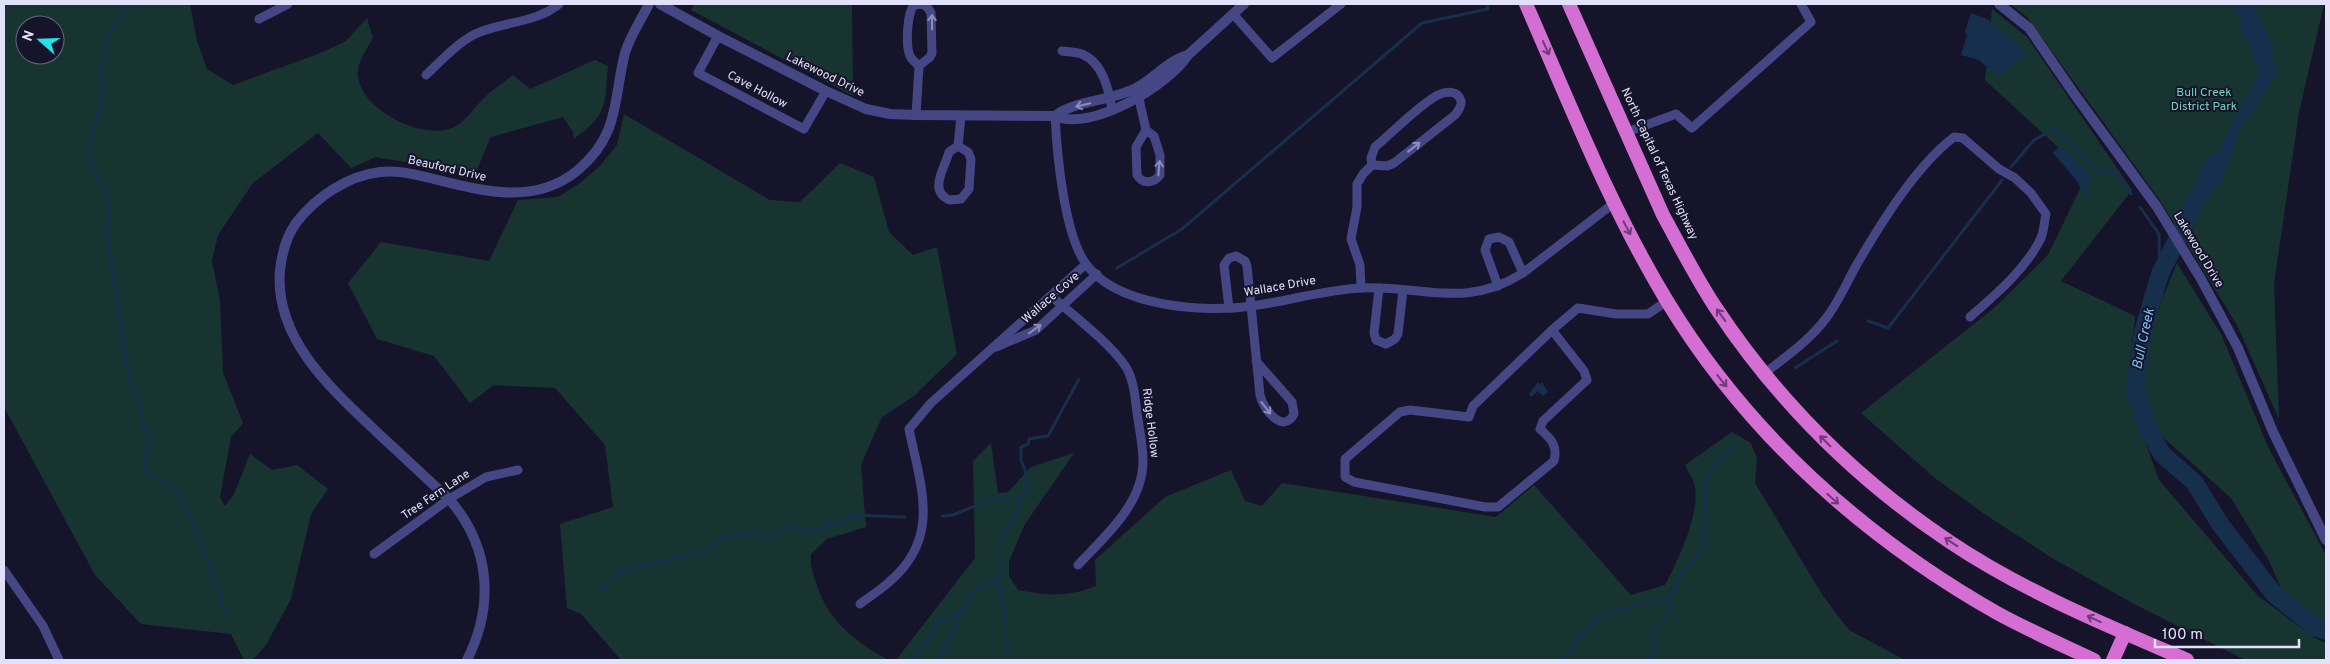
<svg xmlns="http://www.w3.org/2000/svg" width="2330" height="664" font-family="Overpass,sans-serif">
  <rect width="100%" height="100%" fill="#16142a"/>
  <g fill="#183431" fill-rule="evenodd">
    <path d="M4 4H190L197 41 207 69 233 85 318 54 346 41 367 18 373 38C366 50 356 64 358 77 363 110 416 136 446 130 462 127 472 110 483 99 492 90 503 83 513 75L530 89 595 60 608 66C604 106 609 113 574 139L573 132 563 117 491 137 475 174 376 157 351 168 318 133 253 183 218 235 212 261 220 301 223 373 243 423 231 437 220 497 225 506 234 494 250 454 272 470 297 465 328 489 311 514 291 599 266 645 253 660H244L231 634 141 624 95 575 4 407ZM25 25H55V55H25Z"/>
    <path d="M694 4H852L853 96 691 10Z"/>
    <path d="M2010 4H2324L2299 112 2274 284 2279 419 2237 325 2159 199 2027 17Z"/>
    <path d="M1992 9 2027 37 2132 190 2061 281 2135 316 2127 392 2159 480 2258 596 2315 638 2326 643V660H2245L2136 605 2052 558 1986 515 1936 479 1861 413 1993 309 2048 255 2087 174 1985 80Z"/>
    <path d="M624 114 770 200 800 202 840 163 874 177 889 232 913 255 937 247 957 354 914 396 882 417 861 465 866 527 827 539 811 554C810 564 812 571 815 580 827 620 853 640 888 660H621L581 614 567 608 560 524 613 507 605 445 555 388 494 385 470 403 434 356 377 339 348 283 381 242 489 261 518 200 558 197 580 183 600 166 617 145Z"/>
    <path d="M2177 263 2222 336 2269 449 2326 555V626L2286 599 2268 559 2231 498 2155 430 2136 381 2163 297Z"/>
    <path d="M1732 432 1751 443 1757 459 1755 483 1823 596 1849 630 1905 660H896L975 558 973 461 991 443 998 493 1008 492 1031 467 1074 453 1025 524 1009 561V576L1018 590C1047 596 1069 597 1096 586L1095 560 1165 497 1231 470 1245 501 1262 506 1282 483 1496 517 1534 485 1631 595 1665 585C1678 561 1702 510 1694 483 1692 477 1688 471 1685 465Z"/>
  </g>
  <g fill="#152f4d">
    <path d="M1971 13 1987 19 2027 53 1998 77 1979 60 1961 55 1967 35 1965 31Z"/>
    <path d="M2238 21 2250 31 2267 38 2274 46 2268 58 2274 62 2277 72 2238 134 2220 187 2201 183 2259 73 2256 57 2240 29Z"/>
    <path d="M2060 145 2091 176 2086 199 2077 181 2053 153Z"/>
    <path d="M1538 382 1540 384 1542 382 1548 392 1543 396 1538 391 1531 397 1529 394Z"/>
  </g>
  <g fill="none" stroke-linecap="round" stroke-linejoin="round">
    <g stroke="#152f4d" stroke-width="3">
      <path d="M127 4 123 14 109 33 100 76 103 94 87 154 109 203 107 232 128 373 142 411 143 428 151 438 143 466C154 480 163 479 173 489 191 506 216 586 226 613"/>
      <path d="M2011 167 2034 140 2056 128 2098 172 2115 171 2131 194"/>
      <path d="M2140 207 2159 234 2160 274"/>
      <path d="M1117 268 1182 229 1422 23 1488 9 1487 4"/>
      <path d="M1868 321 1888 328 2002 180"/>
      <path d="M1795 368 1837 341"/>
      <path d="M942 516 953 515 987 501 1019 498"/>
      <path d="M996 579 1006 613 1007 660"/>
      <path d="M601 589 621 571 705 550 725 537 753 534 767 538 790 526 806 532 847 522 851 515 905 517"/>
      <path d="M911 660 933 633 937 622 960 613"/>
      <path d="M939 660 959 617 973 593 996 579 1001 573 1000 540 1018 511 1019 498 1029 481 1021 460V447L1028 444 1029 439 1048 436 1079 379"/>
      <path d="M1562 660C1577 649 1573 642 1582 632 1604 610 1641 605 1669 597L1682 572 1699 554 1704 538 1706 481 1713 465 1735 445"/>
      <path d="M1648 660 1655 655 1657 648 1652 637C1659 618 1674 621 1669 597"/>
    </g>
    <g stroke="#152f4d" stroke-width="18">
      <path d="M2242 4 2263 44 2262 56"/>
      <path d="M2215 163 2160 274 2143 332 2135 388 2148 429 2162 454 2195 483 2220 524 2274 594 2316 628 2326 631"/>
    </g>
    <g stroke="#444784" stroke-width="9">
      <path d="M1234 15 1272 58 1341 4"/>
      <path d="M259 19 288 4"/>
      <path d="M718 36 698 73 804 129 826 91"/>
      <path d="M1062 51C1068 52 1076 52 1082 54 1103 63 1109 90 1112 110"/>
      <path d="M426 75C440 62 462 38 480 32 505 22 538 22 559 4"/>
      <path d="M1137 90 1146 130 1154 136 1160 155V175C1154 183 1143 185 1137 175L1136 147 1146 130"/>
      <path d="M916 115 919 66 930 57 932 53 931 13C927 5 923 3 914 5 907 13 906 43 909 53 910 59 915 62 919 66"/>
      <path d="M1055 116C1057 154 1064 234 1086 264 1117 307 1204 313 1252 306 1289 301 1323 290 1361 288 1423 285 1464 310 1523 273L1614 203"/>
      <path d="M1627 132 1676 114 1692 128 1811 22 1801 4"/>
      <path d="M958 146 968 152 971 159 969 189 961 199 949 200C928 190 945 168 949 152Z"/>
      <path d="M958 146 961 116"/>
      <path d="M1498 286 1485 250 1489 239 1499 237 1509 242 1523 273"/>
      <path d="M1361 288 1360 265 1351 239 1357 207V184L1363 174 1372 165 1387 166 1394 163 1455 115C1458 111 1462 106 1461 101 1458 90 1446 91 1438 95 1420 104 1392 133 1375 147L1371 158 1372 165"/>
      <path d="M1379 288 1374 333 1376 340 1386 344 1395 339 1398 334 1403 290"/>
      <path d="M1051 296C1073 315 1110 343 1126 367 1135 382 1135 402 1138 419 1140 433 1143 447 1143 461 1143 504 1105 536 1078 565"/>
      <path d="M1229 308 1224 265 1229 258 1236 256 1245 261 1247 266 1260 395C1263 409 1283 435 1294 414L1292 402 1256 361"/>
      <path d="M1552 330 1584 371 1587 380 1543 421 1540 429C1551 439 1558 445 1554 461L1498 507H1485L1354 482 1345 477V459L1400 412 1410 410 1469 417 1473 406 1552 330 1578 308 1616 314H1648L1667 301"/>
      <path d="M996 347 1036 330 1097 274"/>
      <path d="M1765 373C1787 356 1810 340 1827 317 1839 301 1847 282 1857 264 1881 223 1916 166 1954 137L1963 138 1999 169 2015 178 2031 193 2046 214C2044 222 2044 233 2040 240 2024 271 1995 295 1970 317"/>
      <path d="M374 554 449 499 486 477 518 470"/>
      <path d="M4 570 43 626 59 660"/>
      <path d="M860 604C869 597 879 591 888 583 942 538 921 488 909 429L931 403 1086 264"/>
    </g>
    <g stroke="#444784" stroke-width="10">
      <path d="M660 4 718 36 826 91 866 109 890 114 916 115 1055 116C1091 132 1168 86 1188 55L1244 4"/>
      <path d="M1999 4 2029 28 2075 95 2157 207 2201 279 2238 348 2273 432 2326 540"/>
      <path d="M1055 116C1072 101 1112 101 1136 88 1154 79 1168 60 1188 55"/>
      <path d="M467 660C495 604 490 546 449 499 426 478 404 457 381 436 335 392 274 341 280 270 282 253 286 237 296 223 316 197 347 176 380 172 397 170 413 174 430 178 479 190 534 207 578 170 620 135 613 100 625 53 630 36 641 20 649 4"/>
    </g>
    <g stroke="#d46ed2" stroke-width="14">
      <path d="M1526 4C1570 104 1610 207 1667 301 1747 433 1863 537 1997 613 2028 630 2062 645 2094 660"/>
      <path d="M1569 4 1663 215C1680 246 1696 278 1716 308 1777 400 1857 480 1950 542 2023 591 2106 625 2187 660"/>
      <path d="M2113 660 2125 633"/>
    </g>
  </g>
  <defs><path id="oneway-shaft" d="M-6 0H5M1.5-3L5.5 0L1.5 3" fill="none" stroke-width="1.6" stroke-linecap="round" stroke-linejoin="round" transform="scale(1.25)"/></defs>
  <g stroke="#8b8cba">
    <use href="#oneway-shaft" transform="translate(932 22) rotate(-90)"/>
    <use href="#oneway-shaft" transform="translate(1083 105) rotate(167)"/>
    <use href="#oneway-shaft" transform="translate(1414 147) rotate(-38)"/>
    <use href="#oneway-shaft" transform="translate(1159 168) rotate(-85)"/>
    <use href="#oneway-shaft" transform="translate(1035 329) rotate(-36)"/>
    <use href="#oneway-shaft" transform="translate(1266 408) rotate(52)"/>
  </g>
  <g stroke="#6b3c76">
    <use href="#oneway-shaft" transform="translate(1546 48) rotate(66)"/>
    <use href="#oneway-shaft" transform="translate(1627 228) rotate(62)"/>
    <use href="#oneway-shaft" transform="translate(1721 315) rotate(-126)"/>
    <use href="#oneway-shaft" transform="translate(1722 381) rotate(51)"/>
    <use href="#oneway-shaft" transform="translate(1825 441) rotate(-135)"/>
    <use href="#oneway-shaft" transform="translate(1833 499) rotate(42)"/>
    <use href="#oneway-shaft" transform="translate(1951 542) rotate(-147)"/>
    <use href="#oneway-shaft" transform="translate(2094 619) rotate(-155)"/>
  </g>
  <g text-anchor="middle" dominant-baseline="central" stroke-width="4" stroke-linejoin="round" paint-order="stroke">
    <g font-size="12" fill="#e2e1fc" stroke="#16142a">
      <text transform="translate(825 75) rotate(26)">Lakewood Drive</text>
      <text transform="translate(757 90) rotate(28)">Cave Hollow</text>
      <text transform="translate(1659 164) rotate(65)">North Capital of Texas Highway</text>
      <text transform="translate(447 169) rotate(13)">Beauford Drive</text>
      <text transform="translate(2198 250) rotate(59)">Lakewood Drive</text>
      <text transform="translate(1280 287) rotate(-10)">Wallace Drive</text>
      <text transform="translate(1051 298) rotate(-41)">Wallace Cove</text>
      <text transform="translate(1150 423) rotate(83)">Ridge Hollow</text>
      <text transform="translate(436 495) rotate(-34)">Tree Fern Lane</text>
    </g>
    <g font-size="12" fill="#73d6b6" stroke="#16142a">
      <text x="2204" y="93">Bull Creek<tspan x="2204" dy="14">District Park</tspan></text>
    </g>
    <g font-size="14" font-style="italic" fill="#7ac3f1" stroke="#16142a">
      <text transform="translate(2144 339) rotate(-78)">Bull Creek</text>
    </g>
  </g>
  <rect width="2330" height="664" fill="none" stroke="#e2e1fc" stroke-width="10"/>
  <g transform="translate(40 40) rotate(290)"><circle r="24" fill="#16142a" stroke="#68667e"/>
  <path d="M0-4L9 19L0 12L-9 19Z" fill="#21e3e8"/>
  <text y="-8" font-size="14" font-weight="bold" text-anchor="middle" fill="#e2e1fc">N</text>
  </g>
  <path d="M2155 639v8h144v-8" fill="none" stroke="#e2e1fc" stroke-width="2.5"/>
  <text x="2162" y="639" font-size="15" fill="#e2e1fc" stroke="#16142a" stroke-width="4" paint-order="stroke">100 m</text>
</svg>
